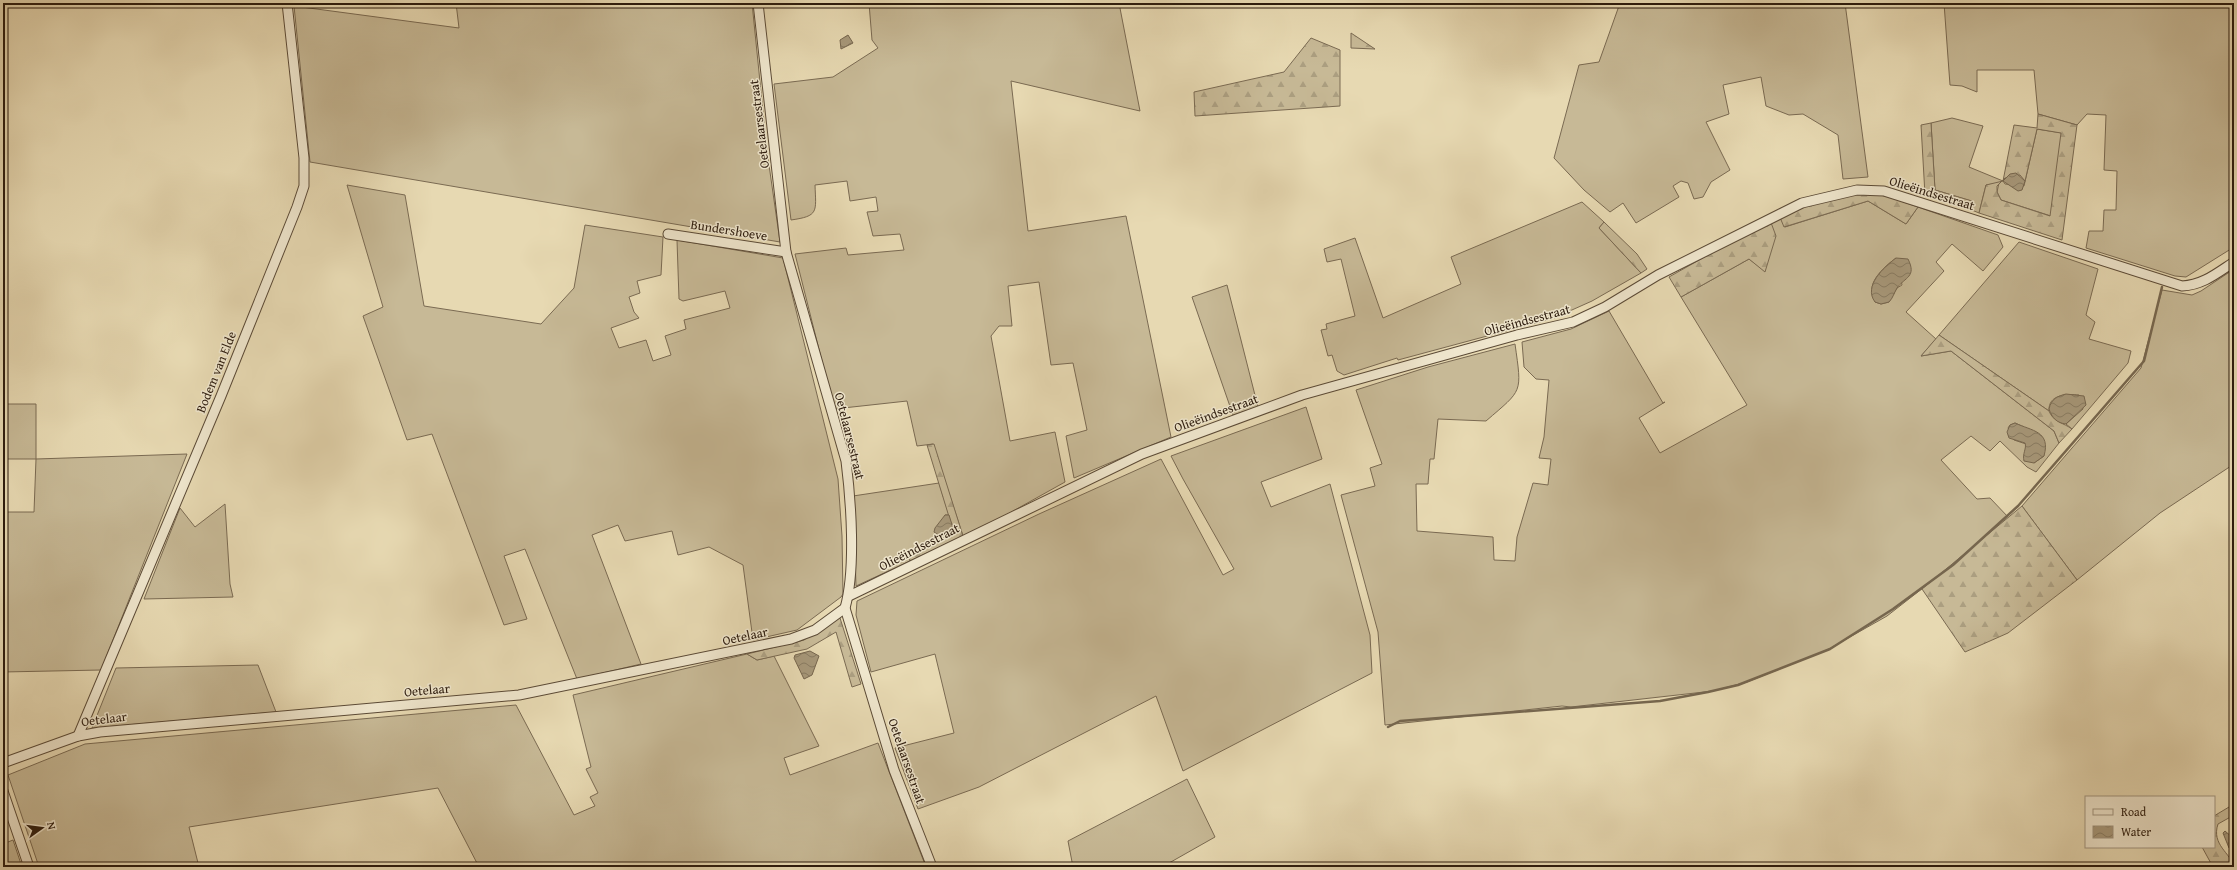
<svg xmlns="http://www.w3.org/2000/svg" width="2237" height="870" font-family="'Gentium Book Plus',serif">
  <defs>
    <pattern id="forest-firs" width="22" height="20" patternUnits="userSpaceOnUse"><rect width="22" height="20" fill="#c7b996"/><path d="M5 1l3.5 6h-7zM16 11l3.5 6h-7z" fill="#ab9e80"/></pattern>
    <pattern id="water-waves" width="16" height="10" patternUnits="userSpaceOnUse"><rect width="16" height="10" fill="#a7987a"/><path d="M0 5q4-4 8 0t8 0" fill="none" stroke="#887b62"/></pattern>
  </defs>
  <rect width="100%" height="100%" fill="#e7d9b2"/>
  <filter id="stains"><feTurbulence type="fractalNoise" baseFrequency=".005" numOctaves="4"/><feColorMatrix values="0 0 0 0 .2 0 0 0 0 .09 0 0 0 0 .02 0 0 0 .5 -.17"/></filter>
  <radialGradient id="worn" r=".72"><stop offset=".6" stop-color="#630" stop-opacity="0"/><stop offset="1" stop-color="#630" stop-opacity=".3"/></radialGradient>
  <g fill="#c7b996" stroke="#7a6a52" fill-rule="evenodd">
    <path d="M456 3H752L767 151 780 242 310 162 294 6 459 28Z"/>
    <path d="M869 3H1119L1140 111 1011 81 1028 231 1126 216 1171 437 1074 478 1066 436 1087 430 1073 363 1051 365 1039 282 1008 286 1012 326H999L991 336 1010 441 1055 432 1065 482 997 520 963 536 933 444 917 446 907 401 834 409 795 254 846 248 848 255 904 250 900 234 873 236 867 212 878 211 876 197 850 201 847 181 815 185C816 212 819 216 791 220L774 84 833 77 878 48 872 40Z"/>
    <path d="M1620 3H1845L1868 177 1843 179 1838 135 1803 114 1789 115 1766 106 1761 77 1723 85 1729 114 1706 122 1730 170 1711 182 1703 197 1694 199 1688 183 1681 181 1673 186 1679 197 1636 223 1623 203 1610 212 1584 190 1554 158 1579 65 1599 62Z"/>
    <path d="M1944 3H2234V247L2186 277 2175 276 2086 248 2089 231H2103L2104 210H2116L2117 171 2104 170 2106 115 2087 114 2077 125 2038 114 2034 70H1977V92L1962 86 1950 85Z"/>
    <path d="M1952 118 1983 126 1969 167 2003 181 2005 184 2024 186 2037 129 2062 133 2051 216 2001 200 1997 192 1999 183 1986 185 1979 213 1967 208 1971 201 1935 190 1931 123Z"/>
    <path d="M347 185 405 195 424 306 541 324 574 288 585 225 663 237 661 275 637 281 640 293 629 297 634 312 639 318 611 328 619 348 646 340 653 361 671 355 665 336 686 329 684 320 730 308 725 291 683 301 679 299 677 240 783 258 838 479 842 536 843 594 841 597 797 630 753 640 743 565 709 547 678 555 672 531 625 541 618 525 592 535 641 664 577 679 525 549 504 556 527 619 504 625 432 434 407 440 363 316 383 307Z"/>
    <path d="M1868 201 1906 224 1918 207 1998 235 2003 247 1983 271 1952 244 1936 262 1944 271 1906 312 1936 339 1921 356 1951 351 2054 431 2059 443 2036 472 2027 467 2000 441 1990 451 1971 436 1941 460 1977 499 1990 498 2009 518 1959 560 1887 616 1827 650 1747 682 1713 691 1571 707 1562 706 1385 725 1378 632 1341 495 1375 486 1370 468 1382 464 1356 390 1428 367 1515 344C1522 394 1523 389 1486 421L1438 419 1434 459H1430L1428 484H1416L1417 531 1493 537 1494 560 1515 561 1517 537 1533 483 1548 485 1551 459 1539 458 1544 437 1549 380 1536 379 1524 367 1522 342 1571 329 1609 311 1663 403 1665 402 1639 418 1660 453 1747 405 1681 297 1749 259 1765 271 1770 220 1779 215 1785 227ZM1896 258 1902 285 1897 288 1889 302 1881 304 1875 302C1874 298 1872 292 1872 289 1872 277 1888 264 1896 258ZM2015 423 2024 427 2044 456 2034 463 2026 444 2014 440 2008 428 2010 425Z"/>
    <path d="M1582 202 1604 222 1599 228 1641 273 1592 301 1554 318 1398 360 1397 358 1344 375 1337 371 1332 355 1328 356 1321 330 1327 329 1326 324 1355 316 1341 259 1327 262 1324 249 1355 238 1383 318 1461 284 1451 257Z"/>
    <path d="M2019 242 2098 269 2086 315 2095 322 2089 339 2131 351 2128 363 2072 429 2066 424 2083 409 2079 395C2067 394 2048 394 2049 411L1939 335Z"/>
    <path d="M2234 269V464L2160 513 2077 580 2022 506 2141 368 2162 290 2192 295 2201 291Z"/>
    <path d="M1227 285 1258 407 1233 415 1192 297Z"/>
    <path d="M3 404H36V459L187 454 101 670 3 672V512H34L36 459H3Z"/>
    <path d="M1306 407 1322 459 1261 482 1271 507 1330 484 1370 635 1372 673 1183 771 1156 696 979 787 918 809 895 748 954 733 935 654 871 672 856 615 857 601 1039 514 1161 459 1223 575 1234 569 1183 479 1171 456Z"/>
    <path d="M939 483 949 515H945L937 536 943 538 909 553 910 561 856 586 853 496Z"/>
    <path d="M225 504 230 584 233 597 144 599 180 508 195 527Z"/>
    <path d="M747 654 757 660 774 656 819 746 784 758 790 775 878 743 926 867H479L438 788 189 827 199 867H39L8 775 85 744 516 705 574 815 595 806 590 797 598 793 586 769 591 767 573 695Z"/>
    <path d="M258 665 276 712 92 728 116 668Z"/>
    <path d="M1187 779 1215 837 1162 867H1073L1068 841Z"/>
    <path d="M13 840 22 867H3V844Z"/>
  </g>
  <g fill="url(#forest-firs)" stroke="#7a6a52" fill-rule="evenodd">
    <path d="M1351 33 1375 49 1351 48Z"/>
    <path d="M1311 38 1340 50V106L1195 116 1194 92 1284 72Z"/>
    <path d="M2038 114 2077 125 2062 240 1979 213 1986 185 2003 181 2014 125 2037 128ZM2037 129 2061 133 2050 216 2001 200 1997 192V186L2005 178 2020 175 2025 181Z"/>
    <path d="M1931 123 1935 190 1972 201 1967 208 1925 195 1921 125Z"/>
    <path d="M1875 192 1918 207 1906 224 1868 201 1784 227 1779 215 1812 200Z"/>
    <path d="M1770 220 1776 236 1765 272 1749 259 1681 297 1669 277Z"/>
    <path d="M1604 222 1637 254 1647 269 1641 273 1599 228Z"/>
    <path d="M1939 335 2049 411C2053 422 2064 423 2072 429L2059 443 2054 431 1951 351 1921 356Z"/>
    <path d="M934 444 963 536 910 561 909 553 954 533 927 445Z"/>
    <path d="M2022 506 2077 580 2008 633 1965 652 1922 589Z"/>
    <path d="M840 618 861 684 852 687 836 632 807 649 757 660 747 654 804 640 832 620Z"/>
    <path d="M2234 804V815L2218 824C2211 845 2231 853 2234 867H2213L2202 847H2214V816Z"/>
  </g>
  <g fill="url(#water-waves)" stroke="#76664e">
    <path d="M848 35 853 43 841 49 840 40Z"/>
    <path d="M2016 173 2025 181 2022 190 2018 191 2003 181 2010 174Z"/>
    <path d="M1896 258 1908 259C1917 277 1905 277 1897 288 1894 293 1893 298 1889 302L1881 304 1875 302C1863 286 1884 267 1896 258Z"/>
    <path d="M2066 394 2084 396 2086 405 2066 424C2057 423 2052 418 2049 409 2051 399 2058 396 2066 394Z"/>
    <path d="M2015 423C2032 431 2051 431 2044 456L2034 463 2024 461C2022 454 2027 448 2025 443L2009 438 2007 432 2010 425Z"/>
    <path d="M945 515H949L954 531 953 533 943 538 934 532 935 528Z"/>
    <path d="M810 651 819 656 812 675 804 679 794 658 795 655Z"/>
    <path d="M2225 831 2233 838 2234 846 2229 848 2223 833Z"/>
  </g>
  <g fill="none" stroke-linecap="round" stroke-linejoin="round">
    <path stroke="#76664e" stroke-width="2.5" d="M1388 727 1400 721 1660 701 1708 692 1738 685 1830 649 1893 609 1953 565 2018 506 2144 361 2162 287"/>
    <g stroke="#5b4a36" stroke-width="11">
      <g id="street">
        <path d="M758 3 786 252 846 461C851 501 856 569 845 608L894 770 932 867"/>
        <path d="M668 234 786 252"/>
        <path d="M849 596 1142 454 1302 395 1517 335 1573 322 1605 307 1658 275 1802 203 1857 190 1884 191 2182 286C2203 285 2217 273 2234 262"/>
        <path d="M78 736 221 396 297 207 304 186V158L287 3"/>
        <path d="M3 763 78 736 100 732 519 695 791 639 815 630 845 608"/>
        <path d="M3 791 29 867"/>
      </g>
    </g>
    <use href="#street" stroke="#efe6cd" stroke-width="9"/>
  </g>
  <g text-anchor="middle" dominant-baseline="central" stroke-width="3" stroke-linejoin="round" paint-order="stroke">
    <g font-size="13" fill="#2c1b0d" stroke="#efe6cd">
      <text transform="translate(759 124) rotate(-97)">Oetelaarsestraat</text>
      <text transform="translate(1932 193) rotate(17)">Olieëindsestraat</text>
      <text transform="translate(729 230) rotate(9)">Bundershoeve</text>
      <text transform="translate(1527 320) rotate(-15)">Olieëindsestraat</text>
      <text transform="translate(216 372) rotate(-68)">Bodem van Elde</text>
      <text transform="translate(1216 413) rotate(-20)">Olieëindsestraat</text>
      <text transform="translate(850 436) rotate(76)">Oetelaarsestraat</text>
      <text transform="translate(919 547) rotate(-27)">Olieëindsestraat</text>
      <text transform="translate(745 636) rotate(-12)">Oetelaar</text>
      <text transform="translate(427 690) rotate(-5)">Oetelaar</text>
      <text transform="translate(104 719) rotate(-7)">Oetelaar</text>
      <text transform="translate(907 761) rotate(71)">Oetelaarsestraat</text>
    </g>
  </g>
  <rect width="2237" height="870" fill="none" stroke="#e7d9b2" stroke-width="16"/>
  <rect x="4" y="4" width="2229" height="862" fill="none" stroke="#2c1b0d" stroke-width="2"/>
  <rect x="8" y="8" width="2221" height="854" fill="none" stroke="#2c1b0d"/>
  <rect x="2085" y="796" width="130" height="52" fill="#efe6cd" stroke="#a19580"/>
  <rect x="2093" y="809" width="20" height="6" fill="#efe6cd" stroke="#a19580"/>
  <text x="2121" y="816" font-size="12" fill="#2c1b0d">Road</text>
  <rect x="2093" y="826" width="20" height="12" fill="url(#water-waves)" stroke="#a19580"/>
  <text x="2121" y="836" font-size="12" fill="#2c1b0d">Water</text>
  <g transform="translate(42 828) rotate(76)" stroke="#efe6cd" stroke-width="3" paint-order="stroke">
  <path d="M0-3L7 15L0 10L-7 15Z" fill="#2c1b0d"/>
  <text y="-6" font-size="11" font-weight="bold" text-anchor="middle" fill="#2c1b0d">N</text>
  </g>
  <rect width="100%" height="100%" filter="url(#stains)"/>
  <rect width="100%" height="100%" fill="url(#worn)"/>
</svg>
